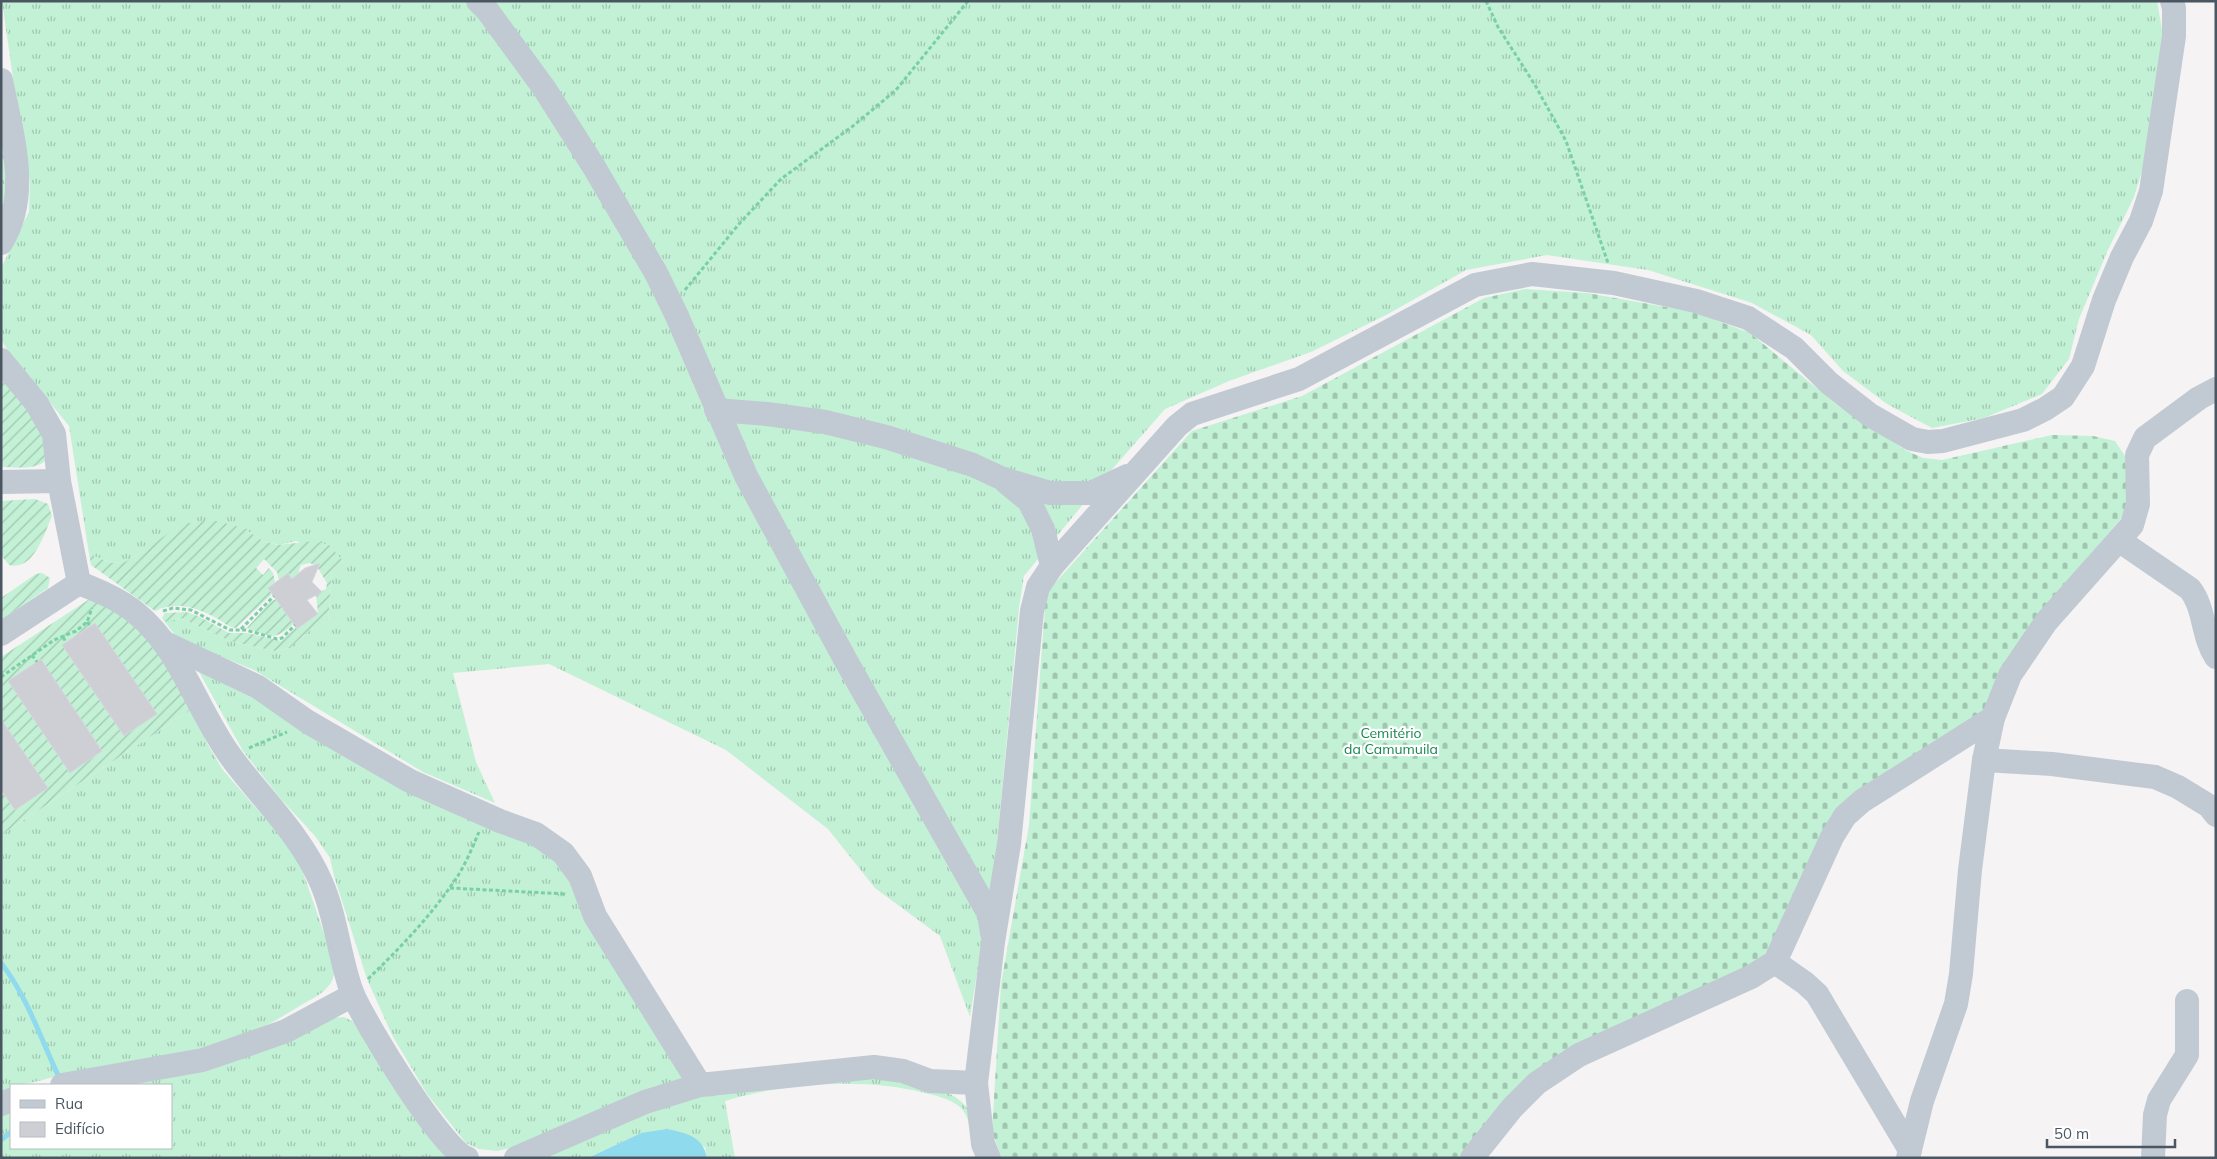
<svg xmlns="http://www.w3.org/2000/svg" width="2217" height="1159" font-family="Mulish,sans-serif">
  <defs>
    <pattern id="grass-tufts" width="24" height="20" patternUnits="userSpaceOnUse" patternTransform="scale(1.25)"><rect width="24" height="20" fill="#c3f1d5"/><path d="M3 7l-1-3M5 7V3M7 7l1-3M15 17l-1-3M17 17v-4M19 17l1-3" fill="none" stroke="#a0c6b0"/></pattern>
    <pattern id="cemetery-stones" width="16" height="16" patternUnits="userSpaceOnUse" patternTransform="scale(1.25)"><rect width="16" height="16" fill="#c3f1d5"/><path d="M2 7V4a2 2 0 0 1 4 0v3zM10 15v-3a2 2 0 0 1 4 0v3z" fill="#a0c6b0"/></pattern>
    <pattern id="garden-furrows" width="10" height="10" patternUnits="userSpaceOnUse" patternTransform="scale(1.25)"><rect width="10" height="10" fill="#c3f1d5"/><path d="M-1 1l2-2M0 10L10 0M9 11l2-2" fill="none" stroke="#a0c6b0"/></pattern>
  </defs>
  <rect width="100%" height="100%" fill="#f5f3f3"/>
  <g fill="url(#grass-tufts)">
    <path d="M2 1H2157L2163 35 2145 161 2134 197 2107 252 2079 319 2069 359 2042 394 1984 418 1932 428 1887 404 1843 371 1811 335 1752 303 1648 270 1547 255 1466 270 1388 314 1311 352 1229 381 1165 409 1108 474 1024 576 1019 608 996 855 970 1017 940 936 875 888 828 829 726 750 549 664 453 673 476 762 495 803 423 772 254 670 178 639 165 622 181 618 230 641 274 651 290 648 306 633 328 621 332 570 343 561 296 541 279 545 263 541 243 528 142 552 125 562 111 563 89 554 69 426 6 348 1 339V268L29 212 30 180 15 92Z"/>
    <path d="M1 117 12 196 1 217Z"/>
    <path d="M198 670 214 672 501 829 559 858 683 1075 680 1082 518 1146 497 1151 479 1149 466 1143 427 1094 392 1035 367 979 334 876 330 858 315 836 280 798 243 751Z"/>
    <path d="M192 709 208 745 223 770 297 855 335 965C335 990 318 995 298 1007 279 1019 259 1030 237 1038 185 1056 128 1062 74 1072 53 1076 32 1085 11 1085V1088L1 1091V835Z"/>
    <path d="M344 1017 358 1024 448 1158H1V1114L11 1111V1148H171V1085H126L208 1071 292 1039 331 1018Z"/>
    <path d="M876 1077C904 1082 960 1084 971 1116 974 1125 973 1137 973 1147 971 1134 970 1116 960 1107 950 1099 938 1096 925 1093 865 1077 784 1083 725 1101L735 1158H707L705 1147 641 1133 588 1158H539L678 1098Z"/>
  </g>
  <path fill="url(#cemetery-stones)" d="M1525 289 1587 293 1694 312 1750 333 1837 405 1907 451 1923 458 1942 460 2052 435 2093 436 2115 441 2125 456 2129 491 2125 514 2042 611 1988 709 1855 797 1772 945 1762 958 1503 1101 1460 1158H1002L992 1132 1001 984 1029 825 1046 593 1192 431 1302 396 1484 298Z"/>
  <g fill="url(#garden-furrows)">
    <path d="M1 375 40 427 48 458C38 471 16 467 1 467Z"/>
    <path d="M35 499 48 504 52 516C44 534 34 571 9 565L1 555V501Z"/>
    <path d="M213 520 243 528 263 541 278 545 314 541 329 545 343 561 332 570 328 621 306 633 290 648 274 651 230 641 181 618 165 622 162 618 165 613 186 612 198 616 229 633H247L281 641 296 627 298 628 318 614 316 594 326 589 327 583 316 565 309 563 301 565 299 570 301 578 297 587 288 573 279 580 277 572 264 559 256 568 263 575 269 568 273 573 275 582 268 588 272 594 236 628C229 627 224 623 218 619 197 608 178 600 155 611L91 565 89 554 111 563 125 562 142 552 181 524Z"/>
    <path d="M42 573 50 578 48 588 1 620V598L36 574Z"/>
    <path d="M91 598 137 620 192 709 1 835V657Z"/>
    <path d="M276 599 294 623C276 642 269 636 247 628L270 602Z"/>
  </g>
  <path fill="#90daee" d="M667 1129C686 1133 703 1136 707 1158H588L641 1133Z"/>
  <g fill="none" stroke-linecap="round" stroke-linejoin="round">
    <g stroke="#90daee" stroke-width="5">
      <path d="M1 963C27 996 40 1037 58 1075"/>
      <path d="M1 1140 11 1132"/>
    </g>
  </g>
  <g fill="#cdcfd5" stroke="#d7d9de">
    <path d="M320 563 312 582 322 592 307 600 318 614 297 629 268 588 288 573 292 579 305 568Z"/>
    <path d="M95 623 157 714 124 736 62 645Z"/>
    <path d="M41 659 102 751 70 773 8 681Z"/>
    <path d="M1 719 48 788 15 810 1 790Z"/>
  </g>
  <g fill="none" stroke-linecap="round" stroke-linejoin="round">
    <g stroke="#7ad0a6" stroke-width="3" stroke-dasharray="4 2.5" stroke-linecap="butt">
      <path d="M1486 1 1498 27 1535 85 1566 141 1608 263"/>
      <path d="M685 290 739 224 781 179 853 126 896 90 968 1"/>
      <path d="M163 611 173 608 191 610 230 630H246L277 639 282 638 295 625"/>
      <path d="M87 622 91 626"/>
      <path d="M241 629 274 596"/>
      <path d="M63 637 66 642"/>
      <path d="M32 655 37 662"/>
      <path d="M1 677 54 640 76 631 87 622 92 608"/>
      <path d="M249 748 287 732"/>
      <path d="M450 888 566 894"/>
      <path d="M368 979C400 948 430 917 455 880 465 866 472 848 479 832"/>
    </g>
    <g stroke="#c1cad2" stroke-width="24">
      <path d="M478 1 487 10 544 88 594 167 656 273 677 316 746 476 845 659 989 914 992 933"/>
      <path d="M1 80C11 133 32 194 1 243"/>
      <path d="M1 360 37 404 54 434 59 481 79 583"/>
      <path d="M716 410 767 414 825 422 886 437 973 465 1003 479 1050 493H1091L1127 476"/>
      <path d="M1 482 59 481"/>
      <path d="M1007 483 1029 501 1043 529 1052 566"/>
      <path d="M2120 541 2190 589C2205 608 2202 636 2216 657"/>
      <path d="M79 583C99 591 119 599 136 613 181 649 197 711 231 757 262 799 300 834 321 882 337 918 339 959 353 995 366 1024 441 1149 467 1158"/>
      <path d="M1 634 79 583"/>
      <path d="M163 642 258 687 308 722 410 781 500 821 536 834 563 853 580 876 595 916 700 1085"/>
      <path d="M1984 760 2052 764 2155 777 2178 787 2209 806 2216 815"/>
      <path d="M1775 962 1805 983 1817 994 1910 1150"/>
      <path d="M62 1085 203 1060 286 1031 353 995"/>
      <path d="M1 1104 11 1100"/>
      <path d="M516 1158 645 1102 700 1085 874 1067 903 1071 930 1081 976 1083"/>
      <path d="M989 1158 983 1144 976 1083 993 942 1009 844 1032 611 1038 587 1052 566 1177 426 1192 414 1299 379 1475 285 1532 274 1614 283 1696 301 1748 318 1794 348 1829 383 1870 415 1912 439 1928 442 1943 441 2023 420 2045 409 2063 397 2083 366 2104 300 2122 257 2141 221 2151 191 2174 36V8L2172 1"/>
      <path d="M1472 1158 1512 1108 1537 1083 1579 1055 1751 977 1775 962 1832 837 1845 816 1862 801 1993 718"/>
      <path d="M1908 1158 1922 1101 1956 1004 1961 974 1970 870 1984 760 1993 718 2010 675 2046 622 2132 525 2138 504 2137 455 2145 438 2199 398 2216 389"/>
      <path d="M2153 1158 2155 1115 2159 1100 2187 1055V1001"/>
    </g>
  </g>
  <g text-anchor="middle" dominant-baseline="central" stroke-width="4.5" stroke-linejoin="round" paint-order="stroke">
    <g font-size="14" fill="#17864f" stroke="#fff">
      <text x="1391" y="733">Cemitério<tspan x="1391" dy="16">da Camumuila</tspan></text>
    </g>
  </g>
  <rect width="2217" height="1159" fill="none" stroke="#4a5661" stroke-width="5"/>
  <rect x="10" y="1084" width="162" height="65" fill="#ffffff" stroke="#b7bbc0"/>
  <rect x="20" y="1100" width="25" height="8" fill="#c1cad2" stroke="#b7bbc0"/>
  <text x="55" y="1109" font-size="15" fill="#4a5661">Rua</text>
  <rect x="20" y="1122" width="25" height="15" fill="#cdcfd5" stroke="#b7bbc0"/>
  <text x="55" y="1134" font-size="15" fill="#4a5661">Edifício</text>
  <path d="M2047 1139v8h128v-8" fill="none" stroke="#4a5661" stroke-width="2.5"/>
  <text x="2054" y="1139" font-size="15" fill="#4a5661" stroke="#ffffff" stroke-width="4" paint-order="stroke">50 m</text>
</svg>
